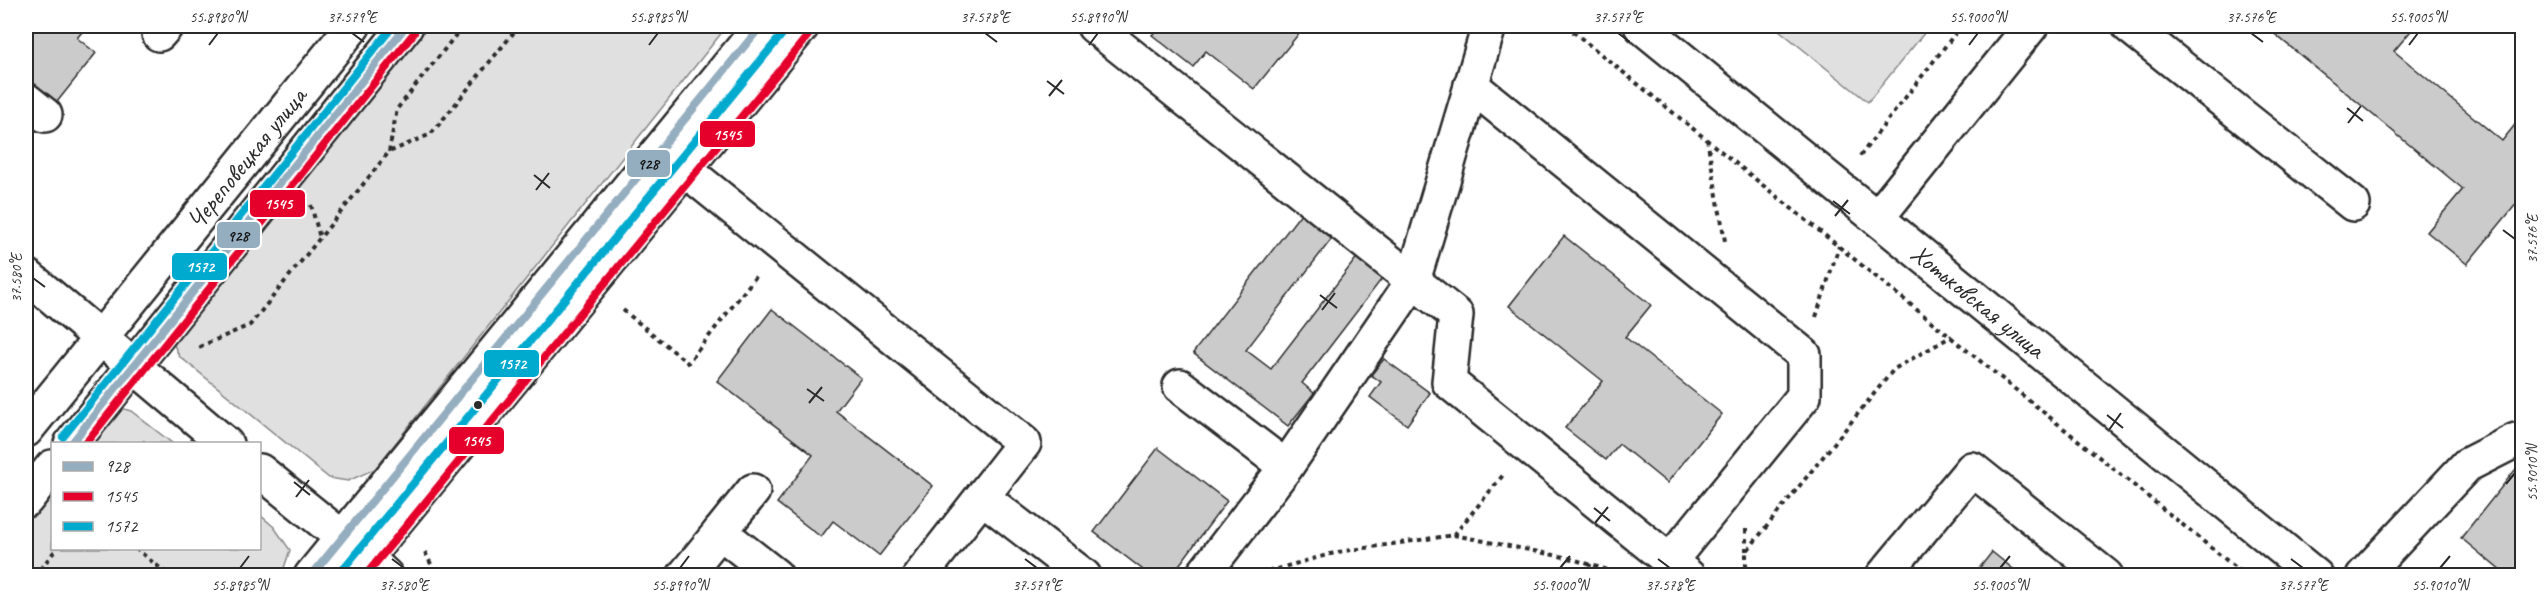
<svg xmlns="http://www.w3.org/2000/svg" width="2548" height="601" font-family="Caveat,sans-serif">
  <rect width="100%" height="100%" fill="#fff"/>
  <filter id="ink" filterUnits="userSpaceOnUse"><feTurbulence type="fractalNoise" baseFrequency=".0167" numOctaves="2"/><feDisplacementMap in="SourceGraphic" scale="12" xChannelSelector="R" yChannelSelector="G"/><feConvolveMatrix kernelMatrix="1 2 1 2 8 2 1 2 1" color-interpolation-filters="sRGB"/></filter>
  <g filter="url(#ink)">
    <g fill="#e0e0e0" stroke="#868686" stroke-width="1.5">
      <path d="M408 26H727L375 469 348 481 329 478 179 356 171 338Z"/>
      <path d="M1774 26H1930L1868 102Z"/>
      <path d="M111 405 131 411 172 443 60 444Z"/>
      <path d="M52 453V548H260V515L274 527 290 550 282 574 26 575V486Z"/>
    </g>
    <g fill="#cbcbcb" stroke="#2b2b2b" stroke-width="1.5">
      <path d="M26 26H87L77 38 96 53 57 102 26 77Z"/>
      <path d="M1160 26H1305L1254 89 1206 51 1193 67 1152 35Z"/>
      <path d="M2265 26H2415L2394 51 2502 141 2522 116V197L2467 264 2427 232 2463 189Z"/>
      <path d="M1302 212 1333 237 1246 350 1271 369 1358 256 1384 276 1302 383 1314 393 1288 426 1193 353Z"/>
      <path d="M1564 236 1651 305 1625 337 1722 414 1667 483 1619 444 1606 460 1565 428 1603 381 1509 306Z"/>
      <path d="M772 309 861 378 836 411 933 486 879 556 833 521 821 537 777 503 813 455 717 381Z"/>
      <path d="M1384 359 1430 393 1407 425 1370 397 1381 382 1371 375Z"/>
      <path d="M1158 448 1227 501 1171 576H1151L1094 532Z"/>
      <path d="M2519 465 2522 468V576H2507L2461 538Z"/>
      <path d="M1992 552 2022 576H1973Z"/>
    </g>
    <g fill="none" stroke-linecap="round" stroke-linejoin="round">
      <g stroke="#2b2b2b" stroke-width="38">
        <g id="minor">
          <path d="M1094 26 1456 315 1449 382 1688 576"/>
          <path id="s1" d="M1641 26 2316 576"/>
          <path d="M2129 26 2353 204"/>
          <path d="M159 34 166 26"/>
          <path d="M1471 85 1804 355V396L1670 561"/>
          <path d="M26 100 45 115"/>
          <path d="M683 168 1024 443 920 576"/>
          <path d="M1877 218 2031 26"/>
          <path d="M26 275 226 444"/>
          <path d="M1180 386 1286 467 1202 576"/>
          <path d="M71 444 406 26"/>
          <path d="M1286 467 1413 281 1489 26"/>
          <path d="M260 471 365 556 386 576"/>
          <path d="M753 491 720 532 776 576"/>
          <path d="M982 497 1084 576"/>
          <path d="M26 500 52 467"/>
          <path d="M311 576 761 26"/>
          <path d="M684 576 720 532"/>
          <path d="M1883 576 1972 469 2106 576"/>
          <path d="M2363 576 2467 465 2516 440 2522 443"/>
        </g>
      </g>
      <g stroke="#2b2b2b" stroke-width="38">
        <g id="major">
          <path id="s2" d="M26 430 353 26"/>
          <path d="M351 576 802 26"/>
        </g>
      </g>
      <g stroke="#2b2b2b" stroke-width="4" stroke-dasharray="4.5 4.5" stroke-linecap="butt">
        <path d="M1566 26 2246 576"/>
        <path d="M1707 139 1725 241"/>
        <path d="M389 152 397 109 463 26"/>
        <path d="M1860 156 1961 26"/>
        <path d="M311 205 320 238"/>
        <path d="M26 231 32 237"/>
        <path d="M623 310 688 363 757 275"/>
        <path d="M1816 317 1839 246"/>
        <path d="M199 347 250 325 389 152 431 134 519 26"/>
        <path d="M143 444 145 441"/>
        <path d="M1746 529V551"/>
        <path d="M1454 535 1504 474"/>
        <path d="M135 548 170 576"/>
        <path d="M425 552 437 576"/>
        <path d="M35 576 57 548"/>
        <path d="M1251 576 1338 552 1454 535 1569 558 1624 575"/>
        <path d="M1589 576 1590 564"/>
        <path d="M1746 576V552L1894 369 1952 336"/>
      </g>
      <use href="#minor" stroke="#fff" stroke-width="33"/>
      <use href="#major" stroke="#fff" stroke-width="33"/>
      <g stroke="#fff" stroke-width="12">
        <g id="bus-1">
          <path d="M71 444 406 26"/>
          <path d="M311 576 761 26"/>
        </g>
      </g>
      <g stroke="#fff" stroke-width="12">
        <g id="bus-2">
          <path d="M85 444 414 33"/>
          <path d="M365 576 810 33"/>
        </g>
      </g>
      <g stroke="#fff" stroke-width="12">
        <g id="bus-3">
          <path d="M63 437 393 26"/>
          <path d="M343 569 789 26"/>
        </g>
      </g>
      <use href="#bus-1" stroke="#95aebf" stroke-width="8"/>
      <use href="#bus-2" stroke="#e4002b" stroke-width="8"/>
      <use href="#bus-3" stroke="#00a9ce" stroke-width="8"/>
    </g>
  </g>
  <path fill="none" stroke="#2b2b2b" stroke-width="2" d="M352 33 364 42M985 33 997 42M1618 33 1630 42M2251 33 2263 42M209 45 218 33M649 45 658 33M1089 45 1098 33M1969 45 1978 33M2409 45 2418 33M1047 81 1064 94M1049 96 1062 80M2347 108 2363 121M2348 123 2361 106M534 175 550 188M536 190 549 173M1833 201 1850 214M1835 216 1848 200M2503 230 2515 239M33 278 45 287M1320 295 1337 308M1322 310 1335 293M807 389 824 401M809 403 822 387M2107 415 2123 428M2109 430 2121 413M294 482 310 495M2506 484 2515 473M296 497 309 480M1594 508 1610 521M1595 523 1608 507M392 559 404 568M1025 559 1037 568M1658 559 1670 568M2291 559 2303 568M240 568 249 556M680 568 689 556M1560 568 1570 556M2000 568 2010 556M2440 568 2450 556"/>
  <circle fill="#2b2b2b" stroke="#fff" stroke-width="2" cx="478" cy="405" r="5"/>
  <g text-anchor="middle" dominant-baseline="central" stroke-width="6" stroke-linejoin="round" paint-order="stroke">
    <g font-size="26" fill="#2b2b2b" stroke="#fff">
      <text stroke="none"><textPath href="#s2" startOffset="350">Череповецкая улица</textPath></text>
      <text stroke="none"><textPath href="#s1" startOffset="435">Хотьковская улица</textPath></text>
    </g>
  </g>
  <g stroke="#fff" stroke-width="2">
    <rect x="699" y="120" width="57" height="28" rx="6" fill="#e4002b"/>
    <rect x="626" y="149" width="45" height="29" rx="6" fill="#95aebf"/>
    <rect x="249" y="189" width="57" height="29" rx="6" fill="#e4002b"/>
    <rect x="216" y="221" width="45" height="28" rx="6" fill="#95aebf"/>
    <rect x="171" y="252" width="57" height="29" rx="6" fill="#00a9ce"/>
    <rect x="483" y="349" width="57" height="29" rx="6" fill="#00a9ce"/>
    <rect x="448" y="426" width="57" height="29" rx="6" fill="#e4002b"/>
  </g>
  <g font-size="16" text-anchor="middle" font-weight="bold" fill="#fff">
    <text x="727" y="140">1545</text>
    <text x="278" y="209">1545</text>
    <text x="200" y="272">1572</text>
    <text x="512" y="369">1572</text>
    <text x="476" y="446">1545</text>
  </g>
  <g font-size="16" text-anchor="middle" font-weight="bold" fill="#111">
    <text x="648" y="169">928</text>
    <text x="238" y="241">928</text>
  </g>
  <rect width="2548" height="601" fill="none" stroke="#fff" stroke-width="66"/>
  <rect x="51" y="442" width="210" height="108" fill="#ffffff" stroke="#aaaaaa" stroke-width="1.5"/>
  <rect x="63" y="462" width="30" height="9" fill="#95aebf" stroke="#aaaaaa" stroke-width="1.5"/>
  <text x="105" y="472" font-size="18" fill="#2b2b2b">928</text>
  <rect x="63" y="492" width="30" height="9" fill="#e4002b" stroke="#aaaaaa" stroke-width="1.5"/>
  <text x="105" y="502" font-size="18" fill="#2b2b2b">1545</text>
  <rect x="63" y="522" width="30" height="9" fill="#00a9ce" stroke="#aaaaaa" stroke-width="1.5"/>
  <text x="105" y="532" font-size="18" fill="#2b2b2b">1572</text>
  <rect x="33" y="33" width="2482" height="535" fill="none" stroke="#2b2b2b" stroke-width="2"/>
  <g font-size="15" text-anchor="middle" fill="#2b2b2b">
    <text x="218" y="22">55.8980°N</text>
    <text x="352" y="22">37.579°E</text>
    <text x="658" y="22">55.8985°N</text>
    <text x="985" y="22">37.578°E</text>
    <text x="1098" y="22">55.8990°N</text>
    <text x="1618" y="22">37.577°E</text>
    <text x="1978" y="22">55.9000°N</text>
    <text x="2251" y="22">37.576°E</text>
    <text x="2418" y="22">55.9005°N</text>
    <text transform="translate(2532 239) rotate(-90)" y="5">37.576°E</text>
    <text transform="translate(16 278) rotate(-90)" y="5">37.580°E</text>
    <text transform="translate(2532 473) rotate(-90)" y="5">55.9010°N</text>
    <text x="240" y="590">55.8985°N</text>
    <text x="404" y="590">37.580°E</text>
    <text x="680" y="590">55.8990°N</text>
    <text x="1037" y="590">37.579°E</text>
    <text x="1560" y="590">55.9000°N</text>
    <text x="1670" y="590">37.578°E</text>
    <text x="2000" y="590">55.9005°N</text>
    <text x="2303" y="590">37.577°E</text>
    <text x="2440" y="590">55.9010°N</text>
  </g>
</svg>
